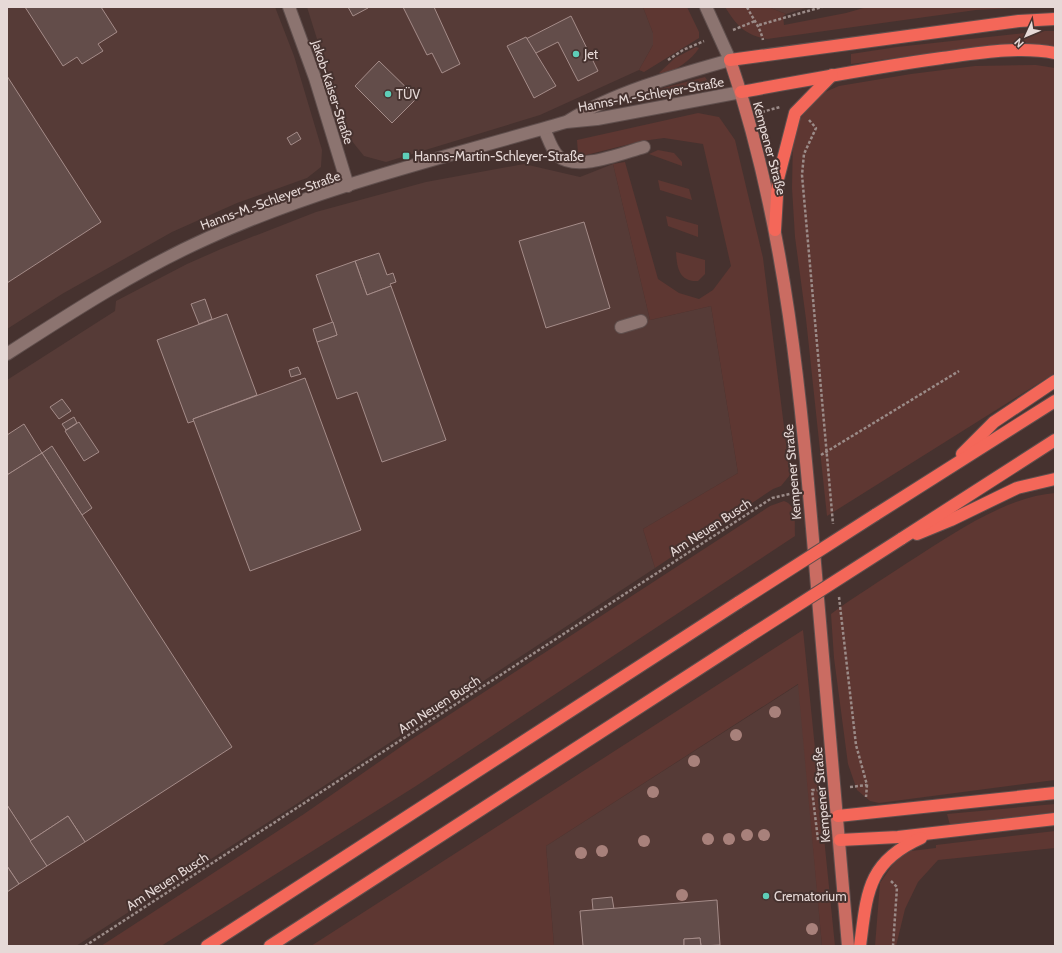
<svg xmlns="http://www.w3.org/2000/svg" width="1062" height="953" font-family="Cabin,sans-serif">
  <rect width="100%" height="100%" fill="#46322f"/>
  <g fill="#563b37">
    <path d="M7 7H275L294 56 322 150 321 167 307 178 237 203 172 232 62 294 7 329Z"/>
    <path d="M307 7H643L653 33V45L639 70 540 115 386 162 364 156 347 135Z"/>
    <path d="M768 7H809L786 14Z"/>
    <path d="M524 164 580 177 613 164 650 320 711 306 738 473 643 529 655 568 298 803 76 946H7V380L115 311 116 301 187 264 221 249 316 212 426 182Z"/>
    <path d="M799 684 822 946H554L546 846Z"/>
  </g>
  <g fill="#5e3732">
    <path d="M643 7H687L699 32V38L644 72 639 70 653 45V33Z"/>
    <path d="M725 7H768L786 14 783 16 784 25 846 13 867 7H1034L976 10 767 39C745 35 737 26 725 7Z"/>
    <path d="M1043 31H1055V47L1015 45 916 55 851 64V54L897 47Z"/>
    <path d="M696 47 699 48C692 59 674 74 659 73L675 58Z"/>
    <path d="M1036 65 1055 68V373L827 516 806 319 795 237 792 188 793 138 798 122 811 104 825 92 839 86 911 74 975 66Z"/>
    <path d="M705 77 707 80 699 84 652 93V91Z"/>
    <path d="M698 113 719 117 735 140 763 258 790 475 781 486 773 489 655 568 643 529 738 473 711 306 650 320 613 164 625 162 658 279 679 293 699 299 713 290 731 266 703 144 664 138 642 141 586 155 578 153 577 140Z"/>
    <path d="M658 150 674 153 682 162V166L649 154Z"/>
    <path d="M658 180 689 189 692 200 660 190Z"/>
    <path d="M666 216 698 225V237L668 226Z"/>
    <path d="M676 252 705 260V274L698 281C679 282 677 268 676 252Z"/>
    <path d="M1055 493V780L879 803 870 801 857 790 848 764 834 658 831 614C855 596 882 580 907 563 950 536 1004 497 1055 493Z"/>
    <path d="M784 501C798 506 794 522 795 536L416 786 161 946H101L304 814 412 739 770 506Z"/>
    <path d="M803 630 835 946H822L798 684 546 846 554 946H311Z"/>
    <path d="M1055 804V812L950 825 947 814Z"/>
    <path d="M1055 831V848L938 860 918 882 905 909 896 946H875L880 883 896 860 911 851 936 848V845Z"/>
  </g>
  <g fill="#634d4a" stroke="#a58c89">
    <path d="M25 7H101L117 32 98 44 103 51 82 64 77 57 63 66Z"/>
    <path d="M348 7H367L368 8 353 16Z"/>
    <path d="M403 7H434L460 64 442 73 432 53 427 55Z"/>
    <path d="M571 16 598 71 578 81 558 42 532 55 524 40Z"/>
    <path d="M526 37 556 86 534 98 507 46Z"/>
    <path d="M379 61 417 98 392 123 355 86Z"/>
    <path d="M7 76 101 222 7 283Z"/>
    <path d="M297 132 301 139 291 145 287 138Z"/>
    <path d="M584 222 610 308 546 328 519 241Z"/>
    <path d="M379 253 387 275 393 273 396 282 390 284 391 286 367 295 355 261Z"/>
    <path d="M355 261 367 295 391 286 446 440 382 462 357 392 337 399 317 342 337 335 316 275Z"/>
    <path d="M205 299 212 319 199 324 191 304Z"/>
    <path d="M227 314 257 395 193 419 194 421 188 423 157 340Z"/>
    <path d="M333 322 337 335 317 342 313 329Z"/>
    <path d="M298 367 301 374 291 377 289 370Z"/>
    <path d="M305 378 361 530 250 571 193 419Z"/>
    <path d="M62 399 71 411 59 419 50 407Z"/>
    <path d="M74 417 77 423 66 430 62 424Z"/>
    <path d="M79 422 99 452 84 461 65 431Z"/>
    <path d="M24 424 42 453 7 475V435Z"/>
    <path d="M52 446 92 508 82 515 42 453Z"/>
    <path d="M42 453 232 747 85 842 68 816 30 841 7 805V475Z"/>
    <path d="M7 805 47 866 19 884 7 866Z"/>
    <path d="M68 816 85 842 47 866 30 841Z"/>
    <path d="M7 866 19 884 7 892Z"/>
    <path d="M612 897 614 909 593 910 592 899Z"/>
    <path d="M717 900 720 945 701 946 700 938 684 939V946H583L580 911Z"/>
    <path d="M700 938 701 946H684V939Z"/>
  </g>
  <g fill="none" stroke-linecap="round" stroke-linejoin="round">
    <g stroke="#604f4d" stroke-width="14">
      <g id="lane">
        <path d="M544 129C548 137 551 149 558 156 577 172 622 153 644 147"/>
        <path d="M621 327 641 321"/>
      </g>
    </g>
    <g stroke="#604f4d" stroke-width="14">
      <g id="street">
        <path d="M289 7 315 78 348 186"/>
        <path d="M568 121C615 92 677 75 730 60"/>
        <path d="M7 354C72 312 137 270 208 238 322 186 446 157 566 122L597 119 741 92"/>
      </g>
    </g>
    <g stroke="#604f4d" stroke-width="14">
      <path id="secondary" d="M706 7 730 60"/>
    </g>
    <g stroke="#604f4d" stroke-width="14">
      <path id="primary" d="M730 60C788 230 802 409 817 587 827 707 838 826 848 946"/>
    </g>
    <g stroke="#604f4d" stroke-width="14">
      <g id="highway">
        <path d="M730 60 1019 21 1055 19"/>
        <path d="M741 92C808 80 875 67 942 58 979 53 1019 46 1055 53"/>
        <path d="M775 230 778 179 795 113 832 75"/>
        <path d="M962 454 994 422 1055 381"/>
        <path d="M875 515 1055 401"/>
        <path d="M917 534 951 520 1017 488 1055 479"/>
        <path d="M901 539 1055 440"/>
        <path d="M838 816 1055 793"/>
        <path d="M840 840 898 837 1055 819"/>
        <path d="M207 946 739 602"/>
        <path d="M270 946 748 637"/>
        <path d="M860 946C867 893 867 862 921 838"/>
      </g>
    </g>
    <g stroke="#9b8b88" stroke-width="2.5" stroke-dasharray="3 2" stroke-linecap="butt">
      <path d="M747 7C753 19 760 27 763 40"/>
      <path d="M759 25 822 7"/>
      <path d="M733 30 755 21"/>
      <path d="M668 60 683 50 704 41"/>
      <path d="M762 112 780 107"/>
      <path d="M809 120 816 128 804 154 802 175 833 524"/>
      <path d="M821 455 959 371"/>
      <path d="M839 597 856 745 867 785 866 797"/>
      <path d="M850 787 867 785"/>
      <path d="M818 840 812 790H819"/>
      <path d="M891 881 897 887 893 946"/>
      <path d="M85 946 772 498 794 493"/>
    </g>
    <use href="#lane" stroke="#8c7470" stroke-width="12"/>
    <use href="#street" stroke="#8c7470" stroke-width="12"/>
    <use href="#secondary" stroke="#8c7470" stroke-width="12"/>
    <use href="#primary" stroke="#ca6c62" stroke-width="12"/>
    <use href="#highway" stroke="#f46759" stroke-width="12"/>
    <g stroke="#604f4d" stroke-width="14" stroke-linecap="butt">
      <g id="highway-bridge">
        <path d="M739 602 875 515"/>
        <path d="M748 637 901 539"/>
      </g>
    </g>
    <use href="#highway-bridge" stroke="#f46759" stroke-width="12"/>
  </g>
  <g fill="#a8817b">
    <circle cx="775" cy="712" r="6"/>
    <circle cx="736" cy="735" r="6"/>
    <circle cx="694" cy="761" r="6"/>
    <circle cx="653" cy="792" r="6"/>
    <circle cx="747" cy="835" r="6"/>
    <circle cx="764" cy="835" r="6"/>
    <circle cx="708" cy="839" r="6"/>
    <circle cx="729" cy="839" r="6"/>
    <circle cx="644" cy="841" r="6"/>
    <circle cx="602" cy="851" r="6"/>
    <circle cx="581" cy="853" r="6"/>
    <circle cx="682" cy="895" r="6"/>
    <circle cx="812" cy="929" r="6"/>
  </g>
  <g fill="#5eceb8" stroke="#46322f" stroke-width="1.5">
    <circle cx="576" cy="54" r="4"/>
    <circle cx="388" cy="94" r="4"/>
    <rect x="402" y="152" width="8" height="8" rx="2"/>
    <circle cx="766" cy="896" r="4"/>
  </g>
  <g text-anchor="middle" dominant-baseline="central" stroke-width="4" stroke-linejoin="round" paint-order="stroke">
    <g font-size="13" fill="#e6d9d7" stroke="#46322f" text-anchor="start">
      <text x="584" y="54">Jet</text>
      <text x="396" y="94">TÜV</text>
      <text x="414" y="156">Hanns-Martin-Schleyer-Straße</text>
      <text x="774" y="896">Crematorium</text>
    </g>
    <g font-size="13" fill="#e6d9d7" stroke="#46322f">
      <text transform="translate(333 92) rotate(72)">Jakob-Kaiser-Straße</text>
      <text transform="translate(651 94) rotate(-10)">Hanns-M.-Schleyer-Straße</text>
      <text transform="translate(770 148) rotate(75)">Kempener Straße</text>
      <text transform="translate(270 200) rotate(-20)">Hanns-M.-Schleyer-Straße</text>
      <text transform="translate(792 472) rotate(-95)">Kempener Straße</text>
      <text transform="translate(710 527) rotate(-33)">Am Neuen Busch</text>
      <text transform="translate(439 704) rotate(-33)">Am Neuen Busch</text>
      <text transform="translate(821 795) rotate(-95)">Kempener Straße</text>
      <text transform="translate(167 881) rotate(-33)">Am Neuen Busch</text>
    </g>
  </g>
  <rect width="1062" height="953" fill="none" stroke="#e6d9d7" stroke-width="16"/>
  <g transform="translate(1026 36) rotate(226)" stroke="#46322f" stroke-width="3" paint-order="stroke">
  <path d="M0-3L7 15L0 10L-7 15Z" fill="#e6d9d7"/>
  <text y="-6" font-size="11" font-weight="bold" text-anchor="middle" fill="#e6d9d7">N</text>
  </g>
</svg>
